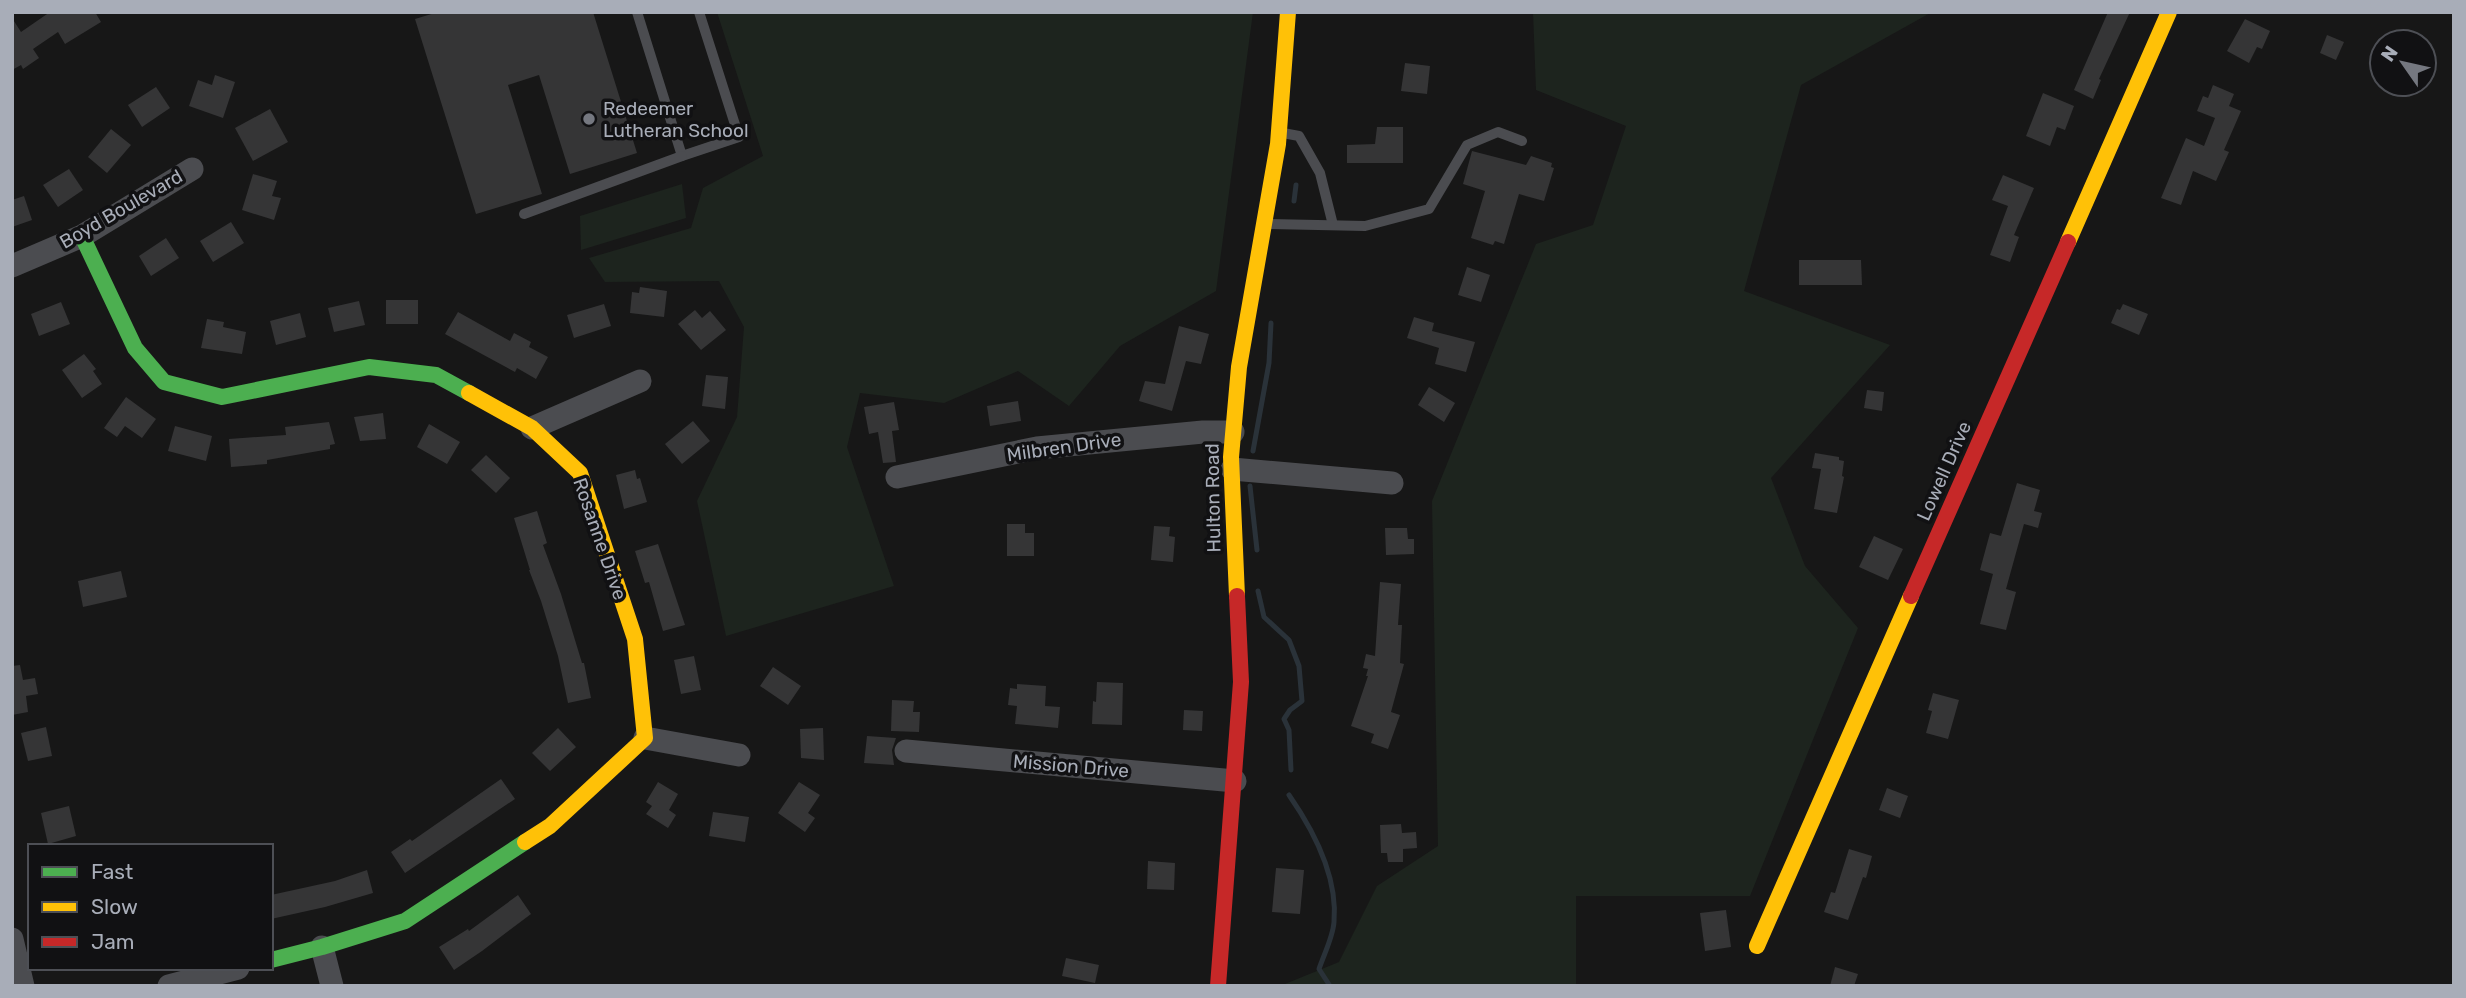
<svg xmlns="http://www.w3.org/2000/svg" width="2466" height="998" font-family="Rubik,sans-serif">
  <rect width="100%" height="100%" fill="#171717"/>
  <g fill="#1d241e">
    <path d="M717 12H1253L1216 291 1120 346 1069 406 1018 371 944 403 860 393 847 447 894 586 726 636 697 501 737 417 744 327 719 281 605 282 589 258 691 228 703 188 763 156Z"/>
    <path d="M1533 12H1932L1801 85 1744 291 1890 345 1771 478 1805 566 1858 628 1750 896H1576V986H1280L1339 962 1377 886 1438 846 1432 501 1536 244 1593 225 1626 126 1536 90Z"/>
    <path d="M682 184 686 218 581 250 580 216Z"/>
  </g>
  <g fill="none" stroke-linecap="round" stroke-linejoin="round">
    <g stroke="#2a3239" stroke-width="5">
      <path d="M1294 201 1296 185"/>
      <path d="M1253 451 1269 363 1271 323"/>
      <path d="M1250 486 1257 550"/>
      <path d="M1258 591 1264 617 1289 640 1299 666 1302 701 1290 710 1284 719 1289 730 1291 770"/>
      <path d="M1289 795C1314 831 1338 877 1334 922 1333 937 1324 954 1319 969L1330 986"/>
    </g>
  </g>
  <g fill="#353536">
    <path d="M50 12H95L101 22 65 44 58 32 33 49 39 58 23 69 21 65 12 70V18L21 32Z"/>
    <path d="M438 12H593L637 153 570 174 539 75 508 85 542 194 476 214 415 19Z"/>
    <path d="M2108 12H2130L2099 79 2101 80 2093 99 2074 90Z"/>
    <path d="M2245 19 2270 31 2262 49 2257 47 2249 63 2227 51Z"/>
    <path d="M2327 35 2344 42 2336 60 2320 53Z"/>
    <path d="M1405 63 1430 66 1427 94 1401 91Z"/>
    <path d="M215 75 235 82 223 118 189 106 198 80 212 85Z"/>
    <path d="M2213 85 2234 94 2229 106 2241 111 2224 150 2229 152 2216 181 2193 171 2181 205 2161 198 2186 138 2204 146 2215 118 2197 111 2203 96 2208 98Z"/>
    <path d="M156 87 170 108 142 127 128 105Z"/>
    <path d="M2043 93 2074 106 2065 130 2057 127 2050 146 2026 136Z"/>
    <path d="M270 109 288 142 253 161 235 128Z"/>
    <path d="M1377 127H1403V163H1347V145L1375 144Z"/>
    <path d="M111 129 131 145 107 173 88 157Z"/>
    <path d="M1472 151 1526 165 1531 156 1552 163 1551 167 1554 168 1544 201 1519 194 1504 244 1495 241 1493 245 1471 238 1485 191 1463 184Z"/>
    <path d="M69 169 83 190 58 207 43 185Z"/>
    <path d="M253 174 277 181 272 196 281 198 274 220 242 210Z"/>
    <path d="M2003 175 2034 188 2014 235 2019 237 2010 262 1990 255 2008 206 1992 200Z"/>
    <path d="M24 196 32 220 12 227V200Z"/>
    <path d="M231 222 244 243 213 262 200 241Z"/>
    <path d="M166 238 179 258 151 276 139 256Z"/>
    <path d="M1799 260H1861L1862 285H1799Z"/>
    <path d="M1467 267 1490 275 1481 302 1458 295Z"/>
    <path d="M640 287 667 291 664 317 630 313 632 292 639 293Z"/>
    <rect x="386" y="300" width="32" height="24"/>
    <path d="M359 301 365 325 334 332 328 308Z"/>
    <path d="M61 302 70 324 39 336 31 314Z"/>
    <path d="M604 304 611 326 574 338 567 315Z"/>
    <path d="M2123 304 2148 314 2139 335 2111 323 2117 309 2120 310Z"/>
    <path d="M695 310 702 318 710 311 726 330 701 350 678 324Z"/>
    <path d="M458 312 510 341 514 333 531 342 529 347 548 357 536 379 517 368 515 372 445 334Z"/>
    <path d="M300 313 306 337 276 345 270 321Z"/>
    <path d="M1414 317 1434 323 1432 331 1475 342 1466 372 1435 364 1439 348 1407 338Z"/>
    <path d="M207 319 224 322 223 327 246 332 242 354 201 348Z"/>
    <path d="M1179 326 1209 334 1201 364 1186 361 1172 411 1139 401 1145 381 1165 384Z"/>
    <path d="M84 354 96 369 93 371 102 384 82 398 62 370Z"/>
    <path d="M706 375 728 377 725 409 702 406Z"/>
    <path d="M1429 387 1455 403 1444 422 1418 405Z"/>
    <path d="M1867 390 1884 392 1882 411 1864 408Z"/>
    <path d="M126 397 156 419 142 438 125 426 117 437 104 428Z"/>
    <path d="M1018 401 1021 421 990 426 987 406Z"/>
    <path d="M894 402 899 430 892 431 896 462 883 463 878 432 869 434 864 407Z"/>
    <path d="M383 413 386 439 360 441 354 417Z"/>
    <path d="M693 421 710 441 682 464 665 444Z"/>
    <path d="M329 422 335 444 330 445V449L267 460V464L231 467 229 439 286 435 285 427Z"/>
    <path d="M429 424 460 442 447 464 417 447Z"/>
    <path d="M175 426 212 436 206 461 168 451Z"/>
    <path d="M1815 453 1839 457V460L1844 461 1842 476 1844 477 1837 513 1814 509 1821 469 1812 468Z"/>
    <path d="M486 455 510 478 496 493 471 470Z"/>
    <path d="M635 470 637 479 640 478 647 502 624 509 616 475Z"/>
    <path d="M2017 483 2040 490 2034 511 2042 513 2038 528 2024 524 2006 589 2016 592 2006 630 1980 624 1993 574 1980 570 1990 533 2001 536Z"/>
    <path d="M537 511 547 543 543 545 561 594 582 663H584L591 698 568 703 558 656 541 601 529 570H530L514 518Z"/>
    <path d="M1007 524H1025V533H1034V556H1007Z"/>
    <path d="M1154 526 1170 527 1169 536 1175 537 1173 562 1151 560Z"/>
    <path d="M1385 528H1407L1408 539H1414V554L1386 555Z"/>
    <path d="M1874 536 1903 549 1888 580 1859 567Z"/>
    <path d="M658 544 685 625 663 631 649 582 645 583 635 551Z"/>
    <path d="M121 571 127 597 83 607 78 581Z"/>
    <path d="M1380 582 1401 584 1398 625H1402L1400 663 1404 664 1391 712 1400 715 1388 749 1371 743 1374 734 1351 726 1368 676H1366L1368 669 1363 668 1366 654 1375 656Z"/>
    <path d="M694 656 701 690 681 694 674 660Z"/>
    <path d="M20 665 23 680 35 678 38 694 26 696 28 712 12 715V666Z"/>
    <path d="M773 667 801 686 788 705 760 686Z"/>
    <path d="M1097 682 1123 683 1122 725 1092 724 1093 701 1096 702Z"/>
    <path d="M1017 684 1046 686 1045 706 1060 707 1058 728 1015 724 1017 706 1008 705 1010 688 1017 689Z"/>
    <path d="M1933 693 1959 700 1948 739 1926 733 1932 711 1928 710Z"/>
    <path d="M892 700 914 701 913 712H920L919 732 891 731Z"/>
    <path d="M1184 710 1203 711 1202 731 1183 730Z"/>
    <path d="M46 727 52 756 28 761 21 733Z"/>
    <path d="M558 728 576 747 550 771 532 753Z"/>
    <path d="M823 728 824 760 801 758 800 729Z"/>
    <path d="M867 736 896 738 892 750 894 765 864 763Z"/>
    <path d="M501 779 515 799 405 873 391 852 410 839 412 841Z"/>
    <path d="M658 782 678 794 669 810 676 815 668 828 646 814 652 806 646 802Z"/>
    <path d="M799 782 820 795 808 813 815 818 805 832 778 813Z"/>
    <path d="M1887 788 1908 796 1900 818 1879 810Z"/>
    <path d="M69 806 76 836 48 844 41 813Z"/>
    <path d="M713 812 749 817 745 842 709 836Z"/>
    <path d="M1401 824 1402 833 1416 832 1417 848 1403 849V862H1388L1387 853H1381L1380 825Z"/>
    <path d="M1849 849 1872 856 1866 878 1863 877 1848 920 1824 912 1831 892 1835 893Z"/>
    <path d="M1148 861 1175 863 1174 890 1147 889Z"/>
    <path d="M1276 868 1304 870 1300 914 1272 912Z"/>
    <path d="M367 870 373 893 325 907 271 919V895L335 881Z"/>
    <path d="M518 895 531 914 482 951 454 970 439 947 468 929 469 931Z"/>
    <path d="M1726 910 1731 947 1705 951 1700 913Z"/>
    <path d="M1066 958 1099 965 1095 983 1062 976Z"/>
    <path d="M1835 967 1858 974 1854 986H1830Z"/>
  </g>
  <g fill="none" stroke-linecap="round" stroke-linejoin="round">
    <g stroke="#4b4c50" stroke-width="10">
      <path d="M637 12 682 156 739 137 699 12"/>
      <path d="M1283 133 1299 136 1320 173 1333 225"/>
      <path d="M524 214 682 156"/>
      <path d="M1270 224 1365 226 1429 209 1467 145 1498 132 1522 141"/>
    </g>
    <g stroke="#4b4c50" stroke-width="23">
      <path d="M12 266 82 236 192 169"/>
      <path d="M532 428 640 381"/>
      <path d="M1232 469 1392 483"/>
      <path d="M897 477 1037 448 1203 432H1233"/>
      <path d="M645 738 739 755"/>
      <path d="M906 751 1235 781"/>
      <path d="M12 939 23 986"/>
      <path d="M322 947 332 986"/>
      <path d="M169 986 238 968"/>
    </g>
    <g stroke="#4caf50" stroke-width="16">
      <path d="M82 236 135 348 164 382 222 397 369 367 436 375 469 393"/>
      <path d="M271 960 322 947 405 921 525 842"/>
    </g>
    <g stroke="#ffc107" stroke-width="16">
      <path d="M2068 242 2169 12"/>
      <path d="M469 393 532 428 580 473 635 639 645 738 550 826 525 842"/>
      <path d="M1237 596 1231 457 1239 367 1278 144 1288 12"/>
      <path d="M1757 946 1911 596"/>
    </g>
    <g stroke="#c62828" stroke-width="16">
      <path d="M1911 596 2068 242"/>
      <path d="M1218 986 1241 682 1237 596"/>
    </g>
  </g>
  <circle fill="#757880" stroke="#111113" stroke-width="2.5" cx="589" cy="119" r="7"/>
  <g text-anchor="middle" dominant-baseline="central" stroke-width="7" stroke-linejoin="round" paint-order="stroke">
    <g font-size="19" fill="#a8adb8" stroke="#111113" text-anchor="start">
      <text x="603" y="108">Redeemer<tspan x="603" dy="22">Lutheran School</tspan></text>
    </g>
    <g font-size="19" fill="#a8adb8" stroke="#111113">
      <text transform="translate(121 209) rotate(-30)">Boyd Boulevard</text>
      <text transform="translate(1064 447) rotate(-8)">Milbren Drive</text>
      <text transform="translate(1944 471) rotate(-66)">Lowell Drive</text>
      <text transform="translate(1213 498) rotate(-91)">Hulton Road</text>
      <text transform="translate(600 539) rotate(71)">Rosanne Drive</text>
      <text transform="translate(1071 766) rotate(5)">Mission Drive</text>
    </g>
  </g>
  <rect width="2466" height="998" fill="none" stroke="#a8adb8" stroke-width="28"/>
  <rect x="28" y="844" width="245" height="126" fill="#111113" stroke="#4d4f55" stroke-width="2"/>
  <rect x="42" y="867" width="35" height="10" fill="#4caf50" stroke="#4d4f55" stroke-width="2"/>
  <text x="91" y="879" font-size="21" fill="#a8adb8">Fast</text>
  <rect x="42" y="902" width="35" height="10" fill="#ffc107" stroke="#4d4f55" stroke-width="2"/>
  <text x="91" y="914" font-size="21" fill="#a8adb8">Slow</text>
  <rect x="42" y="937" width="35" height="10" fill="#c62828" stroke="#4d4f55" stroke-width="2"/>
  <text x="91" y="949" font-size="21" fill="#a8adb8">Jam</text>
  <g transform="translate(2403 63) rotate(304)"><circle r="33" fill="#111113" stroke="#4d4f55" stroke-width="2"/>
  <path d="M0-5L12 26L0 18L-12 26Z" fill="#757880"/>
  <text y="-10" font-size="19" font-weight="bold" text-anchor="middle" fill="#a8adb8">N</text>
  </g>
</svg>
